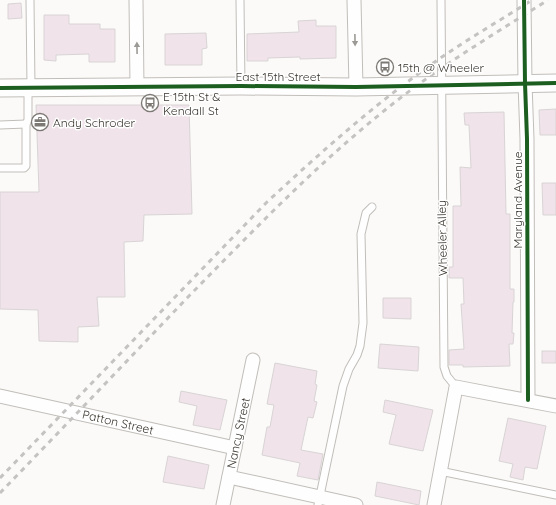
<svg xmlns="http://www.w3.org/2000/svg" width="556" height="505" font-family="Quicksand,sans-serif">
  <rect width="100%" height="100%" fill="#fcfaf8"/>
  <g fill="#f0e3ea" stroke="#d8d4d5">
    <path d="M21 3 22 18 8 19V4Z"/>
    <path d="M44 15H69V24H100V29H115V62H89V54L56 55V61L44 60Z"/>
    <path d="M316 20V26H336V58L300 59V57L268 58V61H247V34L299 32 298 21Z"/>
    <path d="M206 33 207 48 202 49V65H165V34Z"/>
    <path d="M36 105H189L192 214 144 215 143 241 124 242 125 297H97L99 326 78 327V342L39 341 38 310 0 309V192H39Z"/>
    <path d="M556 109V135H540L539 110Z"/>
    <path d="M504 112 506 214H510V289H514V302H513L512 333H514L513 344H509L510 366 463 367V365H449V350L464 349 461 304H464L463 278H449V267H453V206H461L460 167 471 168 469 125H465L464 113Z"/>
    <path d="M542 183H556V215H543Z"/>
    <path d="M383 298H411V319L383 318Z"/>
    <path d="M380 344 419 347 418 371 378 368Z"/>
    <rect x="542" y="351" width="14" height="12"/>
    <path d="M275 363 317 371 315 384 317 385 314 401 317 402 313 418 308 417 301 450 323 454 318 480 297 476 300 463 262 455 267 427H270L274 405 267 404Z"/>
    <path d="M181 391 227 400 220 430 193 425 197 406 179 402Z"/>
    <path d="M385 400 433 410 423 451 389 444 396 415 383 412Z"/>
    <path d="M508 418 546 426 537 469 525 467 523 480 510 477 513 464 499 461Z"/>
    <path d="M168 456 209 465 204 489 163 482Z"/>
    <path d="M377 482 421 491 419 505 375 496Z"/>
  </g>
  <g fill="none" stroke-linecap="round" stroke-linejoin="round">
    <g stroke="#c1beba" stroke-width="9">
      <g id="service">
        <path d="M30 0 31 87"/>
        <path d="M240 0 241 86"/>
        <path d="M441 0 444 367 447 376 456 387"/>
        <path d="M0 125 26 124"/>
        <path d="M0 168H24L26 166V124L28 120V88"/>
        <path d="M440 471 556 495"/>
        <path d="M318 505 343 386 349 369 357 355 360 346 363 323 361 234 366 213 372 207"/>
      </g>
    </g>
    <g stroke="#c1beba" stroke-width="15">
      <g id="minor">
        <path d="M136 0 137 87"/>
        <path d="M354 0 356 87"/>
        <path d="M524 0 525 83 527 139 528 400"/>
        <path d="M0 396 235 448"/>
        <path d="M229 477 356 505"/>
        <path d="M223 505 253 360"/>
        <path d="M434 505 456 387 556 406"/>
      </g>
    </g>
    <g stroke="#c1beba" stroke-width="19">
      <path id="tertiary" d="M0 88 241 86 356 87 556 83"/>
    </g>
    <use href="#service" stroke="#fffefe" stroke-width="7"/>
    <use href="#minor" stroke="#fffefe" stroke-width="13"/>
    <use href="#tertiary" stroke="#fffefe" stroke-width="17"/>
    <g stroke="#c4c3c2" stroke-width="3" stroke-dasharray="5 5" stroke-linecap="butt">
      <path d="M0 478 267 202C318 155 369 109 425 69 459 44 496 23 532 0"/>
      <path d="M0 493C63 428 126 362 188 297 250 234 311 170 379 115 432 71 491 36 548 0"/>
    </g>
    <g stroke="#fff" stroke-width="6">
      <g id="cycleway">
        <path d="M524 0 525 83 527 139 528 400"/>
        <path d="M0 88 241 86 356 87 556 83"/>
      </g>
    </g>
    <use href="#cycleway" stroke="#1b5e20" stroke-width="4"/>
  </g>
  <defs><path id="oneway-solid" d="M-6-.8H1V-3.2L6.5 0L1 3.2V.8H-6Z"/></defs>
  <g fill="#9c9a96">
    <use href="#oneway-solid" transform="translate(355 40) rotate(89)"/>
    <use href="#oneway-solid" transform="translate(137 48) rotate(-91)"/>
  </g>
  <defs>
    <g id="bus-ring" transform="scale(0.9)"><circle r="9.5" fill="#fff" stroke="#7d7a75" stroke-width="1.5"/><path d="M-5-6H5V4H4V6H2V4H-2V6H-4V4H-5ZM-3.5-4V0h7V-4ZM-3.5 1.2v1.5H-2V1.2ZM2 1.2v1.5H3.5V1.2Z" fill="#7d7a75"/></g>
    <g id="office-ring" transform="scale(0.9)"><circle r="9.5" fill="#fff" stroke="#7d7a75" stroke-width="1.5"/><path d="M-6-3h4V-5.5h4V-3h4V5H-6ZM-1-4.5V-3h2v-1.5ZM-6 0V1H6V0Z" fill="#7d7a75"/></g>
  </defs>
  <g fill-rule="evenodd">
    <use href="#bus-ring" x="385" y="67"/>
    <use href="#bus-ring" x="150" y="103"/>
    <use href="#office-ring" x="40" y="122"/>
  </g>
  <g text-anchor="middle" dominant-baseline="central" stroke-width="3" stroke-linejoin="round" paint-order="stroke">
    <g font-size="12" fill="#39352e" stroke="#fff" text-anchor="start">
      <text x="398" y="67">15th @ Wheeler</text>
      <text x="163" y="96">E 15th St &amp;<tspan x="163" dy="14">Kendall St</tspan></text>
      <text x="53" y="122">Andy Schroder</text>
    </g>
    <g font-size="12" fill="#39352e" stroke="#fff">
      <text x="278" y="76">East 15th Street</text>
      <text transform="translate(517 200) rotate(-90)">Maryland Avenue</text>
      <text transform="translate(442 238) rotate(-91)">Wheeler Alley</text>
      <text transform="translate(118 422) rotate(13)">Patton Street</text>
      <text transform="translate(238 433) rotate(-78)">Nancy Street</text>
    </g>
  </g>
</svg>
